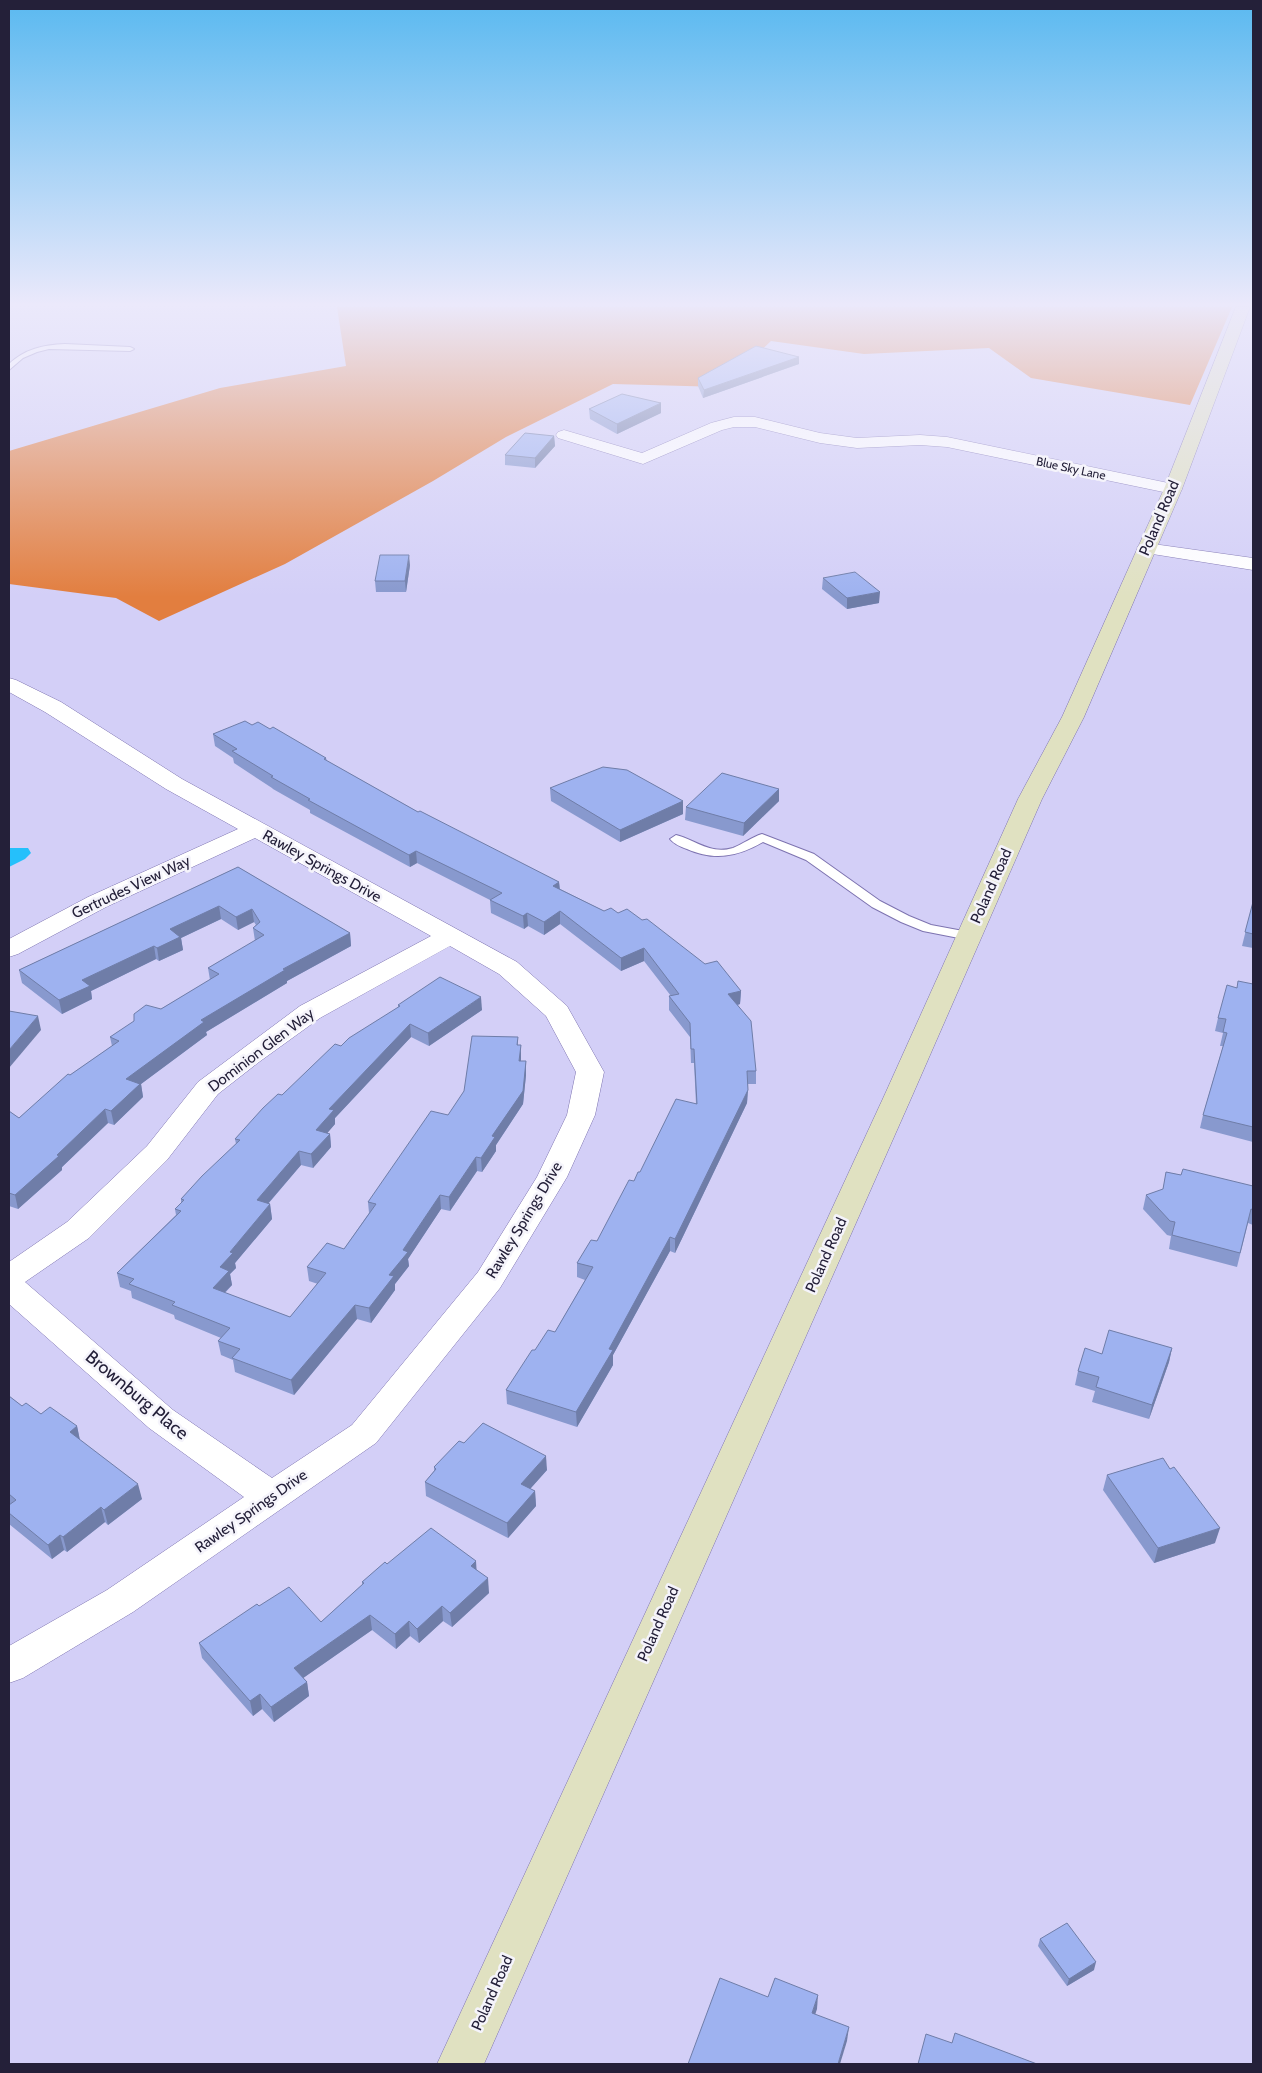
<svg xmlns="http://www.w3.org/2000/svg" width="1262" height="2073" font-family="Cabin,sans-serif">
  <rect width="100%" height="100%" fill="#d3cff7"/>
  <path fill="#e27e3f" d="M337 307H1232L1190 405 1031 378 989 348 864 354 771 341 722 387 613 384 506 437 433 481 285 564 159 621 116 598 9 584V451L220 388 346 366Z"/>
  <path fill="#25c0fb" d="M9 848H28L31 853 25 859 9 867Z"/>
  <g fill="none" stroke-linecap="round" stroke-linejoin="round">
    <g stroke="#7d73b0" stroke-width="2">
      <g id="lane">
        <path d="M65 344 130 347 134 349 130 351 49 349 37 352 23 358 9 370V364C25 349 43 345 65 344Z"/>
        <path d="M762 834 814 854 880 901 909 916 931 925 974 933 975 936 969 940 923 931 901 922 872 907 806 860 763 842C737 857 714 861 687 849 681 847 674 844 670 839L676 835C696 840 710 855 733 848 743 844 752 837 762 834Z"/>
      </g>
    </g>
    <g stroke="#7d73b0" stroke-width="1">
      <g id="street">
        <path d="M734 417H755L820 433 857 438 920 435 947 437 1173 484 1179 485 1182 489 1179 493 1173 494 947 447 920 445 857 448 820 443 755 427H734L722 430 643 464 558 438 556 435 558 432 564 430 642 453 711 423Z"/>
        <path d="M1146 543 1253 558V570L1140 552 1137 548 1140 544Z"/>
        <path d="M9 678 16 680 61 702 182 779 517 962 567 1006 604 1072 595 1115 567 1177 500 1288 376 1443 133 1612 23 1678 9 1683V1646L107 1590 244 1497 149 1428 9 1304V1262L67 1222 147 1146 198 1082 300 1006 431 936 255 838 106 907 18 954 9 957V939L88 897 238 829 166 789 45 712 9 692ZM450 946 499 974 546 1016 576 1072 567 1115 537 1177 478 1272 352 1425 272 1478 173 1410 25 1282 89 1238 167 1160 218 1094 259 1062 320 1018Z"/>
      </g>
    </g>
    <g stroke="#7d73b0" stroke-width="1">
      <path id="secondary" d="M1236 307H1250L1182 489 1084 717 1042 799 913 1094 484 2064H437L885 1094 1018 799 1062 717 1164 489Z"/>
    </g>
    <use href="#lane" fill="#fff" fill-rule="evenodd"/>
    <use href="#street" fill="#fff" fill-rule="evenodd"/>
    <use href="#secondary" fill="#e0e1c1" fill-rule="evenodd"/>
  </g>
  <g fill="#8899ce">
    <path d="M799 357V364L703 398 698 386V378Z"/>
    <path d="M589 409 661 413 617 434 590 419Z"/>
    <path d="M554 436 555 446 535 468 505 465V455Z"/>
    <path d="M410 565 406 592H376L375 581Z"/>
    <path d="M823 578 879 603 847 609 822 589Z"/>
    <path d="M252 725 326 758 327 761 418 812 559 882 560 889 604 911 618 913 741 991 740 1004 738 1005 756 1071V1084H748L747 1103 675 1253 670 1251 613 1355V1365L577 1427 507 1404 506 1390 535 1350 555 1332 585 1280 577 1277V1263L597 1241 634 1181 696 1104 694 1063H691L690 1037 669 1010V996H671L644 961 621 971 560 924 544 935 528 926 524 929 491 913 490 900 417 863 410 867 310 813V810L273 789 272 788 234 763 233 758 215 746 213 734Z"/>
    <path d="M550 788 683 801V814L620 842 551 801Z"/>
    <path d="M779 801 743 836 685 820 686 807Z"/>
    <path d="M238 867 350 933 351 946 287 981V983L206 1032 207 1035 141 1084 143 1097 114 1125 108 1123 62 1167V1170L18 1209 9 1206V1111L19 1118 70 1075 112 1046 110 1037 166 1006 210 980 208 968 255 941 253 928 256 925 254 922 238 930 221 919 181 938 183 950 159 961 156 959 91 991 92 999 62 1014 22 983 19 970Z"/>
    <path d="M1253 902V948L1242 946Z"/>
    <path d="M1253 984V1142L1200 1128 1203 1115 1223 1046H1220L1223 1033 1215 1031 1218 1018 1237 987Z"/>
    <path d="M398 1005 482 1010 429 1046 411 1037 335 1118V1124L327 1133 330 1134 331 1147 313 1168 301 1165 268 1204H270L272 1219 235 1263 236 1268 230 1274 232 1285 225 1293 290 1317 318 1284 309 1281 307 1267 344 1249 369 1213 368 1202 448 1115 518 1037V1045H521V1061H526V1075L523 1104 496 1145V1151L482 1172 477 1171 450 1211 441 1209 408 1259 409 1266 395 1284V1290L371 1323 357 1319 294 1395 235 1372 233 1360 221 1355 218 1341 221 1338 175 1319 174 1315 132 1298 131 1291 120 1287 117 1273 176 1215 175 1209 181 1203V1199L236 1144 235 1139 282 1095 341 1046 398 1008Z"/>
    <path d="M1166 1172 1181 1175 1253 1186V1225L1248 1223 1237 1267 1169 1249 1171 1236 1167 1235 1143 1209 1146 1195 1163 1190Z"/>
    <path d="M1172 1348 1169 1362 1149 1419 1092 1402 1095 1391 1075 1385 1078 1371Z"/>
    <path d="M9 1396 22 1406 41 1414 77 1426 80 1440 142 1499 108 1525 105 1522 67 1552 64 1550 52 1559 9 1524Z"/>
    <path d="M464 1443 547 1470 530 1489 535 1491 536 1506 508 1538 426 1496 425 1482 434 1471V1467Z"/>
    <path d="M1107 1475 1215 1543 1154 1563 1103 1490Z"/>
    <path d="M387 1564 476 1570 489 1593 452 1627 443 1621 419 1643 410 1636 396 1649 372 1630 303 1678 307 1682 309 1696 274 1722 262 1709 253 1716 202 1658 199 1643 259 1606 321 1622 362 1585V1582Z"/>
    <path d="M1040 1939 1094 1970 1067 1986 1038 1946Z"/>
  </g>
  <g fill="#6f7da8">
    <path d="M799 357V364L703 398 704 390Z"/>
    <path d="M661 403V413L617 434V424Z"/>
    <path d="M554 436 555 446 535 468V458Z"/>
    <path d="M409 555 410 565 406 592 405 581Z"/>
    <path d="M880 592 879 603 847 609V598Z"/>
    <path d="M779 789V801L743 836 744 823Z"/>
    <path d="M683 801V814L620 842V830Z"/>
    <path d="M416 851 417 863 410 867 409 855Z"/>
    <path d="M559 882 560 895 553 886Z"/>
    <path d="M219 906 221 919 181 938 183 950 159 961 157 948 170 929Z"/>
    <path d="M252 909 254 922 238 930 236 917Z"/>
    <path d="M560 911V924L544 935V922Z"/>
    <path d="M527 913 528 926 524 929 523 916Z"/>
    <path d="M350 933 351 946 287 981V983L206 1032 207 1035 141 1084 143 1097 114 1125 111 1111 126 1079 201 1020 283 969Z"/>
    <path d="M154 946 156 959 91 991 92 999 62 1014 59 1000 82 980Z"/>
    <path d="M644 948V961L621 971V958Z"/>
    <path d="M741 991 740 1004 728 1007V994Z"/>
    <path d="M481 997 482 1010 429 1046 428 1033Z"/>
    <path d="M38 1016 41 1030 9 1068V1050Z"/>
    <path d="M410 1024 411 1037 335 1118V1124L318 1144 316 1130 329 1109Z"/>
    <path d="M521 1045V1058L520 1075 519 1061Z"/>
    <path d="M526 1061V1075L523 1104 496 1145V1151L482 1172 481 1158Z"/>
    <path d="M748 1090 747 1103 675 1253V1239Z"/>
    <path d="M105 1109 108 1123 62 1167V1170L18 1209 15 1195Z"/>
    <path d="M330 1134 331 1147 313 1168 311 1154Z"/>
    <path d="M299 1151 301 1165 259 1214 257 1200Z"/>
    <path d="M476 1157 477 1171 450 1211 449 1197Z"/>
    <path d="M440 1195 441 1209 408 1259 409 1266 395 1284V1290L371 1323 369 1308 403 1250Z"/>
    <path d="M270 1204 272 1219 235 1263 236 1268 230 1274 232 1285 215 1302 213 1288 220 1267 230 1252Z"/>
    <path d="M670 1237V1251L613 1355V1365L577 1427 576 1412 609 1349Z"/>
    <path d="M355 1305 357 1319 294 1395 291 1380Z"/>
    <path d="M1172 1348 1169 1362 1149 1419 1152 1405Z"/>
    <path d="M77 1426 80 1441 70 1432Z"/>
    <path d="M546 1456 547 1470 522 1498 521 1484Z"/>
    <path d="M138 1484 142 1499 108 1525 104 1510Z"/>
    <path d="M535 1491 536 1506 508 1538 507 1523Z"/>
    <path d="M101 1507 105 1522 67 1552 63 1537Z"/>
    <path d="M1220 1528 1215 1543 1154 1563 1158 1548Z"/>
    <path d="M60 1535 64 1550 52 1559 48 1545Z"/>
    <path d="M476 1561 477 1576 471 1566Z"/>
    <path d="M488 1578 489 1593 452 1627 450 1613Z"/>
    <path d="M442 1606 443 1621 419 1643 417 1629Z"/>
    <path d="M370 1615 372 1630 296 1683 294 1668Z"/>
    <path d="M409 1621 410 1636 396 1649 395 1634Z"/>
    <path d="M307 1682 309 1696 274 1722 271 1707Z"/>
    <path d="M260 1694 262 1709 253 1716 250 1701Z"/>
    <path d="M1096 1962 1094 1970 1067 1986 1069 1979Z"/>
    <path d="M818 1995 817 2009 811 2027 812 2013Z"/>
    <path d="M849 2027 847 2041 840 2064H838Z"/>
  </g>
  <g fill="#9eb2f0" stroke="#6f7da8">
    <path d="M756 346 799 357 704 390 698 378Z"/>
    <path d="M622 394 661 403 617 424 589 409Z"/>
    <path d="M525 433 554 436 535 458 505 455Z"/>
    <path d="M380 555H409L405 581H375Z"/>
    <path d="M855 572 880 592 847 598 823 578Z"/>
    <path d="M245 721 252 725 258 722 270 729 273 727 326 758 324 759 418 812 420 811 559 882 553 886 604 911 611 908 618 913 627 909 642 920 647 919 705 964 717 961 741 991 728 994 751 1021 756 1071H747L748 1090 675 1239 670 1237 609 1349 613 1350 576 1412 506 1390 532 1350H535L548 1330 555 1332 593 1267 577 1263 591 1240 597 1241 629 1180 634 1181 638 1172H640L676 1099 697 1104 694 1049H691L690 1023 669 996 679 994 644 948 621 958 560 911 544 922 527 913 523 916 490 900 502 893 416 851 409 855 308 800 310 799 271 777 273 776 232 751 237 749 213 734Z"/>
    <path d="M603 767 627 770 683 801 620 830 550 788Z"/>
    <path d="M722 773 779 789 744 823 686 807Z"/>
    <path d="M238 867 350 933 283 969 285 970 201 1020 204 1022 126 1079 140 1084 111 1111 105 1109 57 1155 59 1156 15 1195 9 1193V1111L19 1118 68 1074 70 1075 119 1041 110 1037 134 1021V1014L146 1005 161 1009 166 1006 219 974 208 968 264 935 253 928 260 922 252 909 236 917 219 906 170 929 180 937 157 948 154 946 82 980 90 986 59 1000 19 970Z"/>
    <path d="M1253 902V934L1245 932Z"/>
    <path d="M440 977 481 997 428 1033 410 1024 329 1109 334 1110 316 1130 330 1134 311 1154 299 1151 257 1200 270 1204 230 1252 233 1253 220 1267 229 1271 213 1288 290 1317 326 1273 307 1267 327 1243 344 1249 376 1204 368 1202 431 1111 448 1115 464 1091 472 1036 518 1037 517 1045H521L519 1061H526L523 1091 492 1136 495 1137 481 1158 476 1157 449 1197 440 1195 403 1250 408 1252 389 1275 394 1276 369 1308 355 1305 291 1380 232 1358 240 1349 218 1341 230 1328 172 1305 175 1302 129 1284 134 1279 117 1273 181 1211 175 1209 184 1200 181 1199 202 1176 240 1140 235 1139 263 1108 278 1094 282 1095 335 1044 341 1046 349 1038 400 1006 398 1005Z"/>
    <path d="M1238 981 1253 984V1127L1203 1115 1227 1033 1223 1032 1226 1019 1218 1018 1227 985 1237 988Z"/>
    <path d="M9 1011 38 1016 9 1050Z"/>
    <path d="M1183 1169 1253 1186V1210L1251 1209 1240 1253 1172 1235 1175 1222 1170 1221 1146 1195 1163 1189 1166 1172 1181 1175Z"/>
    <path d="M1109 1330 1172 1348 1152 1405 1096 1387 1099 1377 1078 1371 1085 1348 1102 1354Z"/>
    <path d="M9 1396 22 1406 26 1403 41 1414 50 1407 77 1426 70 1432 138 1484 104 1510 101 1507 63 1537 60 1535 48 1545 9 1513V1505L16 1500 9 1494Z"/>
    <path d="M483 1423 546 1456 521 1484 535 1491 507 1523 425 1482 436 1469 434 1467 459 1441 464 1443Z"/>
    <path d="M1163 1458 1170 1469 1174 1467 1220 1528 1158 1548 1107 1475Z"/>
    <path d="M431 1528 476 1561 471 1566 488 1578 450 1613 442 1606 417 1629 409 1621 395 1634 370 1615 294 1668 307 1682 271 1707 260 1694 250 1701 199 1643 257 1604 259 1606 289 1587 321 1622 364 1583 362 1582 385 1562 387 1564Z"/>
    <path d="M1067 1923 1096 1962 1069 1979 1040 1939Z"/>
    <path d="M720 1978 768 1997 775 1978 818 1995 812 2013 849 2027 838 2064H688Z"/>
    <path d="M955 2033 1037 2064H918L926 2034 952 2043Z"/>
  </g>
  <linearGradient id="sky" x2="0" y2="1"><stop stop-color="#5ab9f0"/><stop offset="0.51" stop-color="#ebe9fb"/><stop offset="1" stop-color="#ebe9fb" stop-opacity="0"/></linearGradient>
  <rect width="1262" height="597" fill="url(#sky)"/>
  <g text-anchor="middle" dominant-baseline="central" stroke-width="5" stroke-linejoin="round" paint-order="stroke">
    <g font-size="12" fill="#242039" stroke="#f5f4fb">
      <text transform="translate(1071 468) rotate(12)">Blue Sky Lane</text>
    </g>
    <g font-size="15" fill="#242039" stroke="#f5f4fb">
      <text transform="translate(1159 518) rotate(-67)">Poland Road</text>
      <text transform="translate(322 866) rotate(29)">Rawley Springs Drive</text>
      <text transform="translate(991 886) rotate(-66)">Poland Road</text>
      <text transform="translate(131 887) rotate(-25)">Gertrudes View Way</text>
      <text transform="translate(261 1050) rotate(-37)">Dominion Glen Way</text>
      <text transform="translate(524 1220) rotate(-59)">Rawley Springs Drive</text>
      <text transform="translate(826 1255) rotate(-66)">Poland Road</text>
      <text transform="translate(251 1511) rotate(-35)">Rawley Springs Drive</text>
      <text transform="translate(658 1624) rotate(-66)">Poland Road</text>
      <text transform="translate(492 1993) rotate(-66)">Poland Road</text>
    </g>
    <g font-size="18" fill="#242039" stroke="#f5f4fb">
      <text transform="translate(137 1395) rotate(40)">Brownburg Place</text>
    </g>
  </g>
  <rect width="1262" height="2073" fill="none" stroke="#242039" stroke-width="20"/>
</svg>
